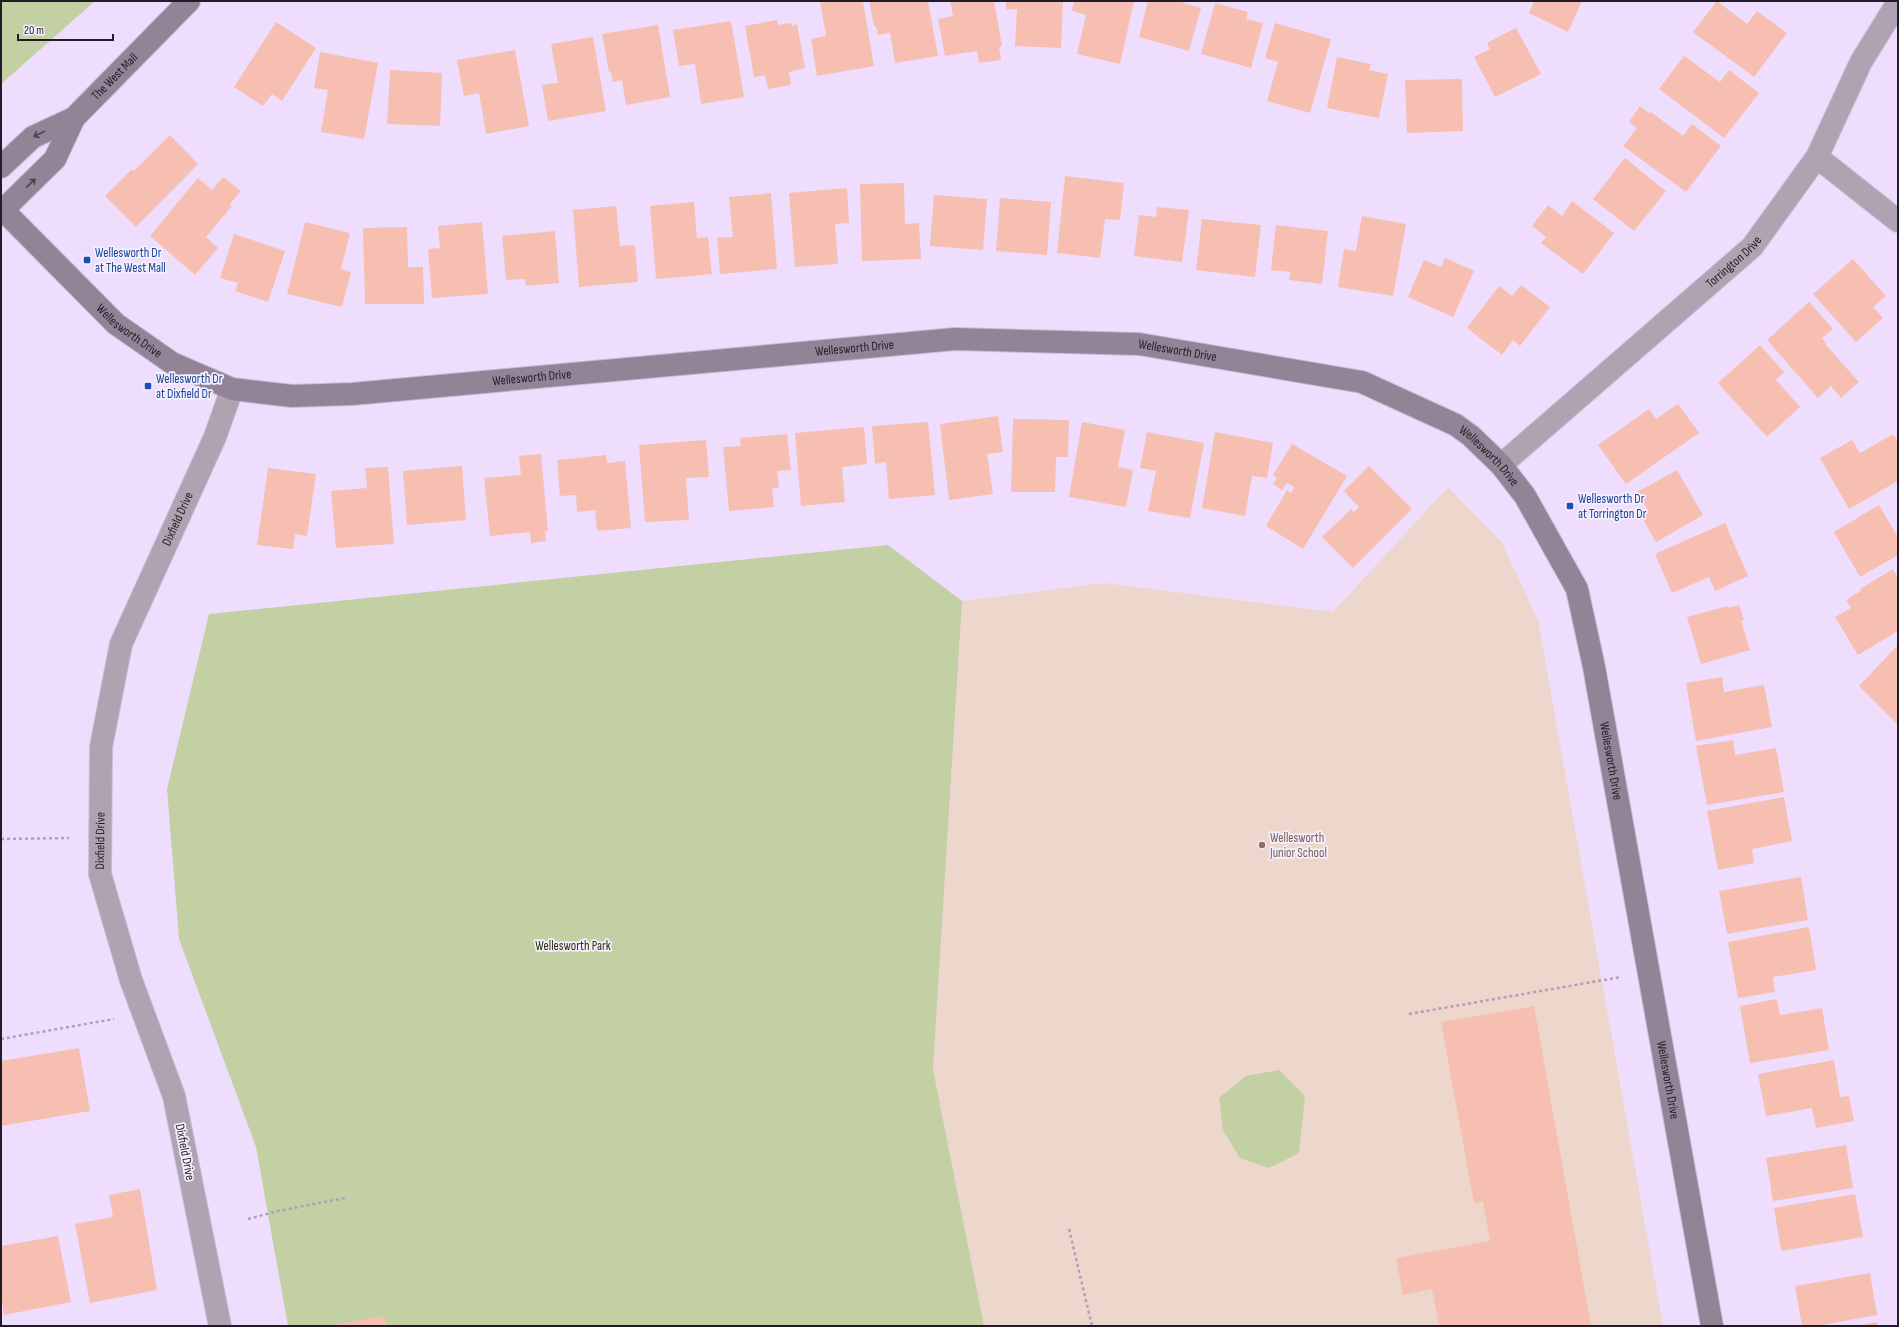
<svg xmlns="http://www.w3.org/2000/svg" width="1899" height="1327" font-family="'Sofia Sans Condensed',sans-serif">
  <rect width="100%" height="100%" fill="#efddfe"/>
  <path fill="#edd6cb" d="M1448 487 1502 543 1538 620 1663 1326H984L933 1069 962 601 1104 583 1333 612Z"/>
  <g fill="#c2d0a3">
    <path d="M1 1H95L1 84Z"/>
    <path d="M888 545 962 601 933 1069 984 1326H288L256 1147 179 939 167 789 209 614Z"/>
    <path d="M1279 1070 1305 1096 1299 1153 1269 1168 1240 1158 1223 1130 1219 1098 1246 1076Z"/>
  </g>
  <g fill="#f7bfb1">
    <path d="M820 1H863L874 66 817 76 811 39 826 36Z"/>
    <path d="M869 1H928L938 56 895 63 890 33 878 35 876 26H874Z"/>
    <path d="M950 1H994L1002 46 999 47 1001 60 979 63 977 51 945 56 938 19 953 16Z"/>
    <path d="M1006 1H1063L1061 48 1015 46 1017 10 1006 9Z"/>
    <path d="M1074 1H1134L1120 64 1077 54 1086 15 1072 11Z"/>
    <path d="M1148 1H1184L1183 3 1201 8 1189 51 1139 37Z"/>
    <path d="M1534 1H1582L1568 32 1529 13Z"/>
    <path d="M1717 1 1747 24 1757 11 1787 33 1754 77 1693 32Z"/>
    <path d="M1215 3 1248 12 1246 19 1263 23 1251 68 1201 54Z"/>
    <path d="M777 20 778 25 791 23 792 26 797 24 805 68 789 72 791 85 768 89 765 75 754 77 745 26Z"/>
    <path d="M731 21 744 97 701 104 695 64 679 66 673 30Z"/>
    <path d="M276 22 316 48 282 101 272 94 263 106 234 87Z"/>
    <path d="M1275 23 1331 39 1310 113 1267 101 1278 62 1265 58Z"/>
    <path d="M658 25 670 97 626 105 622 80 613 82 611 72H609L602 34Z"/>
    <path d="M1516 28 1541 74 1495 97 1474 57 1490 49 1487 43Z"/>
    <path d="M593 37 606 111 548 121 542 85 558 83 551 44Z"/>
    <path d="M515 50 529 126 486 134 479 93 464 96 457 60Z"/>
    <path d="M320 52 378 63 364 139 321 132 328 90 314 88Z"/>
    <path d="M1684 56 1720 82 1729 70 1759 93 1724 138 1659 89Z"/>
    <path d="M1337 57 1371 64 1369 70 1388 74 1379 118 1327 108Z"/>
    <path d="M390 70 442 73 440 126 387 124Z"/>
    <path d="M1462 79 1463 131 1407 133 1405 80Z"/>
    <path d="M1640 106 1649 113 1651 112 1683 136 1692 124 1721 146 1686 192 1623 146 1637 128 1629 122Z"/>
    <path d="M170 135 198 164 136 227 105 196 132 169 134 171Z"/>
    <path d="M1625 158 1666 191 1634 231 1593 199Z"/>
    <path d="M1065 176 1124 183 1120 220 1105 219 1100 258 1057 253Z"/>
    <path d="M223 177 241 191 229 205 232 206 206 237 218 248 195 275 150 236 198 178 212 190Z"/>
    <path d="M904 183 905 224 919 223 921 259 862 261 860 184Z"/>
    <path d="M847 188 849 223 835 224 838 264 795 267 789 193Z"/>
    <path d="M771 193 777 269 720 274 717 238 733 237 729 197Z"/>
    <path d="M934 195 987 199 983 250 930 246Z"/>
    <path d="M1000 198 1051 202 1047 255 996 251Z"/>
    <path d="M1572 201 1614 233 1583 274 1541 243 1546 237 1532 226 1548 205 1562 216Z"/>
    <path d="M694 202 697 238 708 237 712 274 656 279 650 206Z"/>
    <path d="M616 206 620 246 635 245 638 282 579 287 573 210Z"/>
    <path d="M1157 207 1189 210 1182 262 1134 256 1139 215 1156 217Z"/>
    <path d="M1362 216 1406 224 1393 296 1338 287 1344 249 1356 251Z"/>
    <path d="M1202 219 1261 225 1255 277 1196 270Z"/>
    <path d="M305 222 350 233 341 269 351 272 342 307 287 294Z"/>
    <path d="M482 222 488 294 432 298 428 249 440 248 438 226Z"/>
    <path d="M1276 225 1328 231 1322 284 1289 280 1290 272 1271 270Z"/>
    <path d="M407 227 408 267H423L424 304H365L363 228Z"/>
    <path d="M555 231 559 283 526 286 525 279 506 280 502 236Z"/>
    <path d="M234 234 285 251 268 302 235 291 238 283 220 278Z"/>
    <path d="M1445 258 1474 271 1453 317 1408 297 1424 260 1441 267Z"/>
    <path d="M1853 259 1886 296 1873 307 1883 318 1856 342 1813 294Z"/>
    <path d="M1521 285 1550 307 1520 346 1513 340 1502 355 1467 328 1499 286 1512 296Z"/>
    <path d="M1809 302 1833 329 1822 338 1826 343 1825 344 1859 382 1841 398 1831 386 1818 398 1767 340Z"/>
    <path d="M1760 345 1784 372 1776 380 1800 407 1767 437 1718 383Z"/>
    <path d="M1678 404 1699 433 1626 484 1598 445 1649 409 1656 419Z"/>
    <path d="M998 416 1003 452 987 454 993 494 949 500 940 424Z"/>
    <path d="M1013 419 1069 420 1068 457H1056L1055 492H1011Z"/>
    <path d="M928 422 935 495 889 499 886 462 875 464 872 426Z"/>
    <path d="M1082 422 1125 430 1118 467 1133 470 1126 507 1069 497Z"/>
    <path d="M864 427 867 464 842 467 845 502 801 506 795 433Z"/>
    <path d="M1147 432 1204 443 1190 518 1148 511 1156 471 1140 468Z"/>
    <path d="M1215 432 1273 443 1267 478 1252 476 1245 516 1202 508Z"/>
    <path d="M787 434 791 470 777 471 779 488H772L774 507 729 511 723 447 741 446 740 438Z"/>
    <path d="M1893 434 1898 442V481L1849 509 1820 458 1852 440 1860 453Z"/>
    <path d="M706 440 709 477 686 478 689 520 645 522 639 445Z"/>
    <path d="M1292 444 1347 476 1303 549 1266 526 1287 490 1291 493 1294 487 1287 483 1282 490 1273 484 1277 478 1273 475Z"/>
    <path d="M541 454 548 531H545L546 541 531 543 530 532 490 536 484 478 521 475 519 456Z"/>
    <path d="M606 455 607 463 625 461 631 528 597 531 595 510 577 512 576 495 560 496 557 460Z"/>
    <path d="M462 466 466 520 407 525 403 471Z"/>
    <path d="M1369 466 1412 509 1353 568 1322 537 1351 509 1354 512 1359 507 1344 491Z"/>
    <path d="M388 467 394 544 336 548 331 491 367 488 365 468Z"/>
    <path d="M268 468 316 474 307 536 295 534 293 549 257 545Z"/>
    <path d="M1677 470 1703 515 1656 542 1640 514 1648 510 1637 492Z"/>
    <path d="M1879 505 1898 537V555L1860 577 1834 532Z"/>
    <path d="M1725 523 1748 576 1715 591 1709 577 1672 593 1655 554Z"/>
    <path d="M1893 569 1898 578V631L1858 655 1835 617 1851 608 1846 600 1861 591 1860 589Z"/>
    <path d="M1739 605 1744 620 1741 621 1750 650 1701 664 1687 617 1728 606V608Z"/>
    <path d="M1898 645V721L1896 723 1859 686Z"/>
    <path d="M1722 677 1724 692 1764 685 1772 727 1696 741 1686 683Z"/>
    <path d="M1733 740 1735 755 1776 748 1784 792 1707 805 1696 746Z"/>
    <path d="M1784 797 1792 841 1752 849 1754 863 1718 870 1707 811Z"/>
    <path d="M1801 877 1808 920 1727 934 1719 891Z"/>
    <path d="M1809 927 1816 970 1773 977 1775 992 1738 998 1728 942Z"/>
    <path d="M1777 999 1780 1015 1822 1008 1829 1050 1750 1063 1740 1006Z"/>
    <path d="M1534 1006 1591 1326H1439L1432 1289 1403 1295 1396 1258 1490 1241 1483 1202 1474 1203 1441 1022Z"/>
    <path d="M79 1048 90 1111 1 1126V1061Z"/>
    <path d="M1834 1060 1840 1097 1849 1096 1854 1121 1816 1128 1812 1108 1766 1116 1758 1074Z"/>
    <path d="M1846 1145 1853 1188 1773 1201 1766 1158Z"/>
    <path d="M140 1189 157 1290 90 1303 75 1224 113 1217 109 1195Z"/>
    <path d="M1855 1194 1863 1237 1781 1251 1774 1208Z"/>
    <path d="M58 1236 71 1302 4 1315 1 1296V1246Z"/>
    <path d="M1870 1273 1877 1315 1816 1326H1802L1795 1286Z"/>
    <path d="M385 1316 386 1326H336V1324Z"/>
    <path d="M1877 1322 1878 1326H1860V1325Z"/>
  </g>
  <g fill="none" stroke-linecap="round" stroke-linejoin="round">
    <g stroke="#cabad7" stroke-width="24">
      <g id="street">
        <path d="M1817 157 1898 221"/>
        <path id="s1" d="M1501 465 1752 247 1817 157 1861 62 1898 2"/>
        <path id="s2" d="M220 1326 174 1096 131 980 100 874 101 747 121 644 215 437 232 389"/>
      </g>
    </g>
    <g stroke="#cabad7" stroke-width="24">
      <g id="secondary">
        <path d="M1 167 33 137 74 118"/>
        <path id="s3" d="M1 208 116 324 172 363 232 389 292 396 352 394 955 339 1139 344 1362 382 1456 425 1471 436 1501 465 1525 496 1577 589 1594 667 1712 1326"/>
        <path id="s4" d="M3 210 55 159 74 118 189 1"/>
      </g>
    </g>
    <g stroke="#afa0ba" stroke-width="2.5" stroke-dasharray="3 3" stroke-linecap="butt">
      <path d="M1 839 69 838"/>
      <path d="M1409 1014 1621 977"/>
      <path d="M1 1039 114 1019"/>
      <path d="M248 1219 278 1211 345 1198"/>
      <path d="M1069 1229 1092 1326"/>
    </g>
    <use href="#street" stroke="#aea3b0" stroke-width="22"/>
    <use href="#secondary" stroke="#938396" stroke-width="22"/>
  </g>
  <defs><path id="oneway-shaft" d="M-6 0H5M1.5-3L5.5 0L1.5 3" fill="none" stroke-width="1.6" stroke-linecap="round" stroke-linejoin="round"/></defs>
  <g stroke="#4a404e">
    <use href="#oneway-shaft" transform="translate(39 134) rotate(154)"/>
    <use href="#oneway-shaft" transform="translate(31 183) rotate(-44)"/>
  </g>
  <g fill="#1a4fb4" stroke="#f6effd" stroke-width="1.5">
    <rect x="83" y="256" width="8" height="8" rx="2"/>
    <rect x="144" y="382" width="8" height="8" rx="2"/>
    <rect x="1566" y="502" width="8" height="8" rx="2"/>
  </g>
  <circle fill="#8d6e63" stroke="#f6effd" stroke-width="1.5" cx="1262" cy="845" r="4"/>
  <g text-anchor="middle" dominant-baseline="central" stroke-width="3.5" stroke-linejoin="round" paint-order="stroke">
    <g font-size="13" fill="#231c28" stroke="#f6effd">
      <text stroke="none"><textPath href="#s4" startOffset="176">The West Mall</textPath></text>
      <text stroke="none"><textPath href="#s1" startOffset="309">Torrington Drive</textPath></text>
      <text stroke="none"><textPath href="#s3" startOffset="178">Wellesworth Drive</textPath></text>
      <text stroke="none"><textPath href="#s3" startOffset="922">Wellesworth Drive</textPath></text>
      <text stroke="none"><textPath href="#s3" startOffset="1246">Wellesworth Drive</textPath></text>
      <text stroke="none"><textPath href="#s3" startOffset="598">Wellesworth Drive</textPath></text>
      <text stroke="none"><textPath href="#s3" startOffset="1582">Wellesworth Drive</textPath></text>
      <text stroke="none"><textPath href="#s2" startOffset="838">Dixfield Drive</textPath></text>
      <text stroke="none"><textPath href="#s3" startOffset="1918">Wellesworth Drive</textPath></text>
      <text stroke="none"><textPath href="#s2" startOffset="502">Dixfield Drive</textPath></text>
      <text stroke="none"><textPath href="#s3" startOffset="2242">Wellesworth Drive</textPath></text>
      <text transform="translate(185 1152) rotate(79)">Dixfield Drive</text>
    </g>
    <g font-size="13" fill="#164399" stroke="#f6effd" text-anchor="start">
      <text x="95" y="253">Wellesworth Dr<tspan x="95" dy="15">at The West Mall</tspan></text>
      <text x="156" y="379">Wellesworth Dr<tspan x="156" dy="15">at Dixfield Dr</tspan></text>
      <text x="1578" y="499">Wellesworth Dr<tspan x="1578" dy="15">at Torrington Dr</tspan></text>
    </g>
    <g font-size="13" fill="#785e54" stroke="#f6effd" text-anchor="start">
      <text x="1270" y="838">Wellesworth<tspan x="1270" dy="15">Junior School</tspan></text>
    </g>
    <g font-size="13" fill="#262e09" stroke="#f6effd">
      <text x="573" y="946">Wellesworth Park</text>
    </g>
  </g>
  <rect width="1899" height="1327" fill="none" stroke="#231c28" stroke-width="4"/>
  <path d="M18 34v6h95v-6" fill="none" stroke="#231c28" stroke-width="2"/>
  <text x="24" y="34" font-size="12" fill="#231c28" stroke="#f6effd" stroke-width="3" paint-order="stroke">20 m</text>
</svg>
